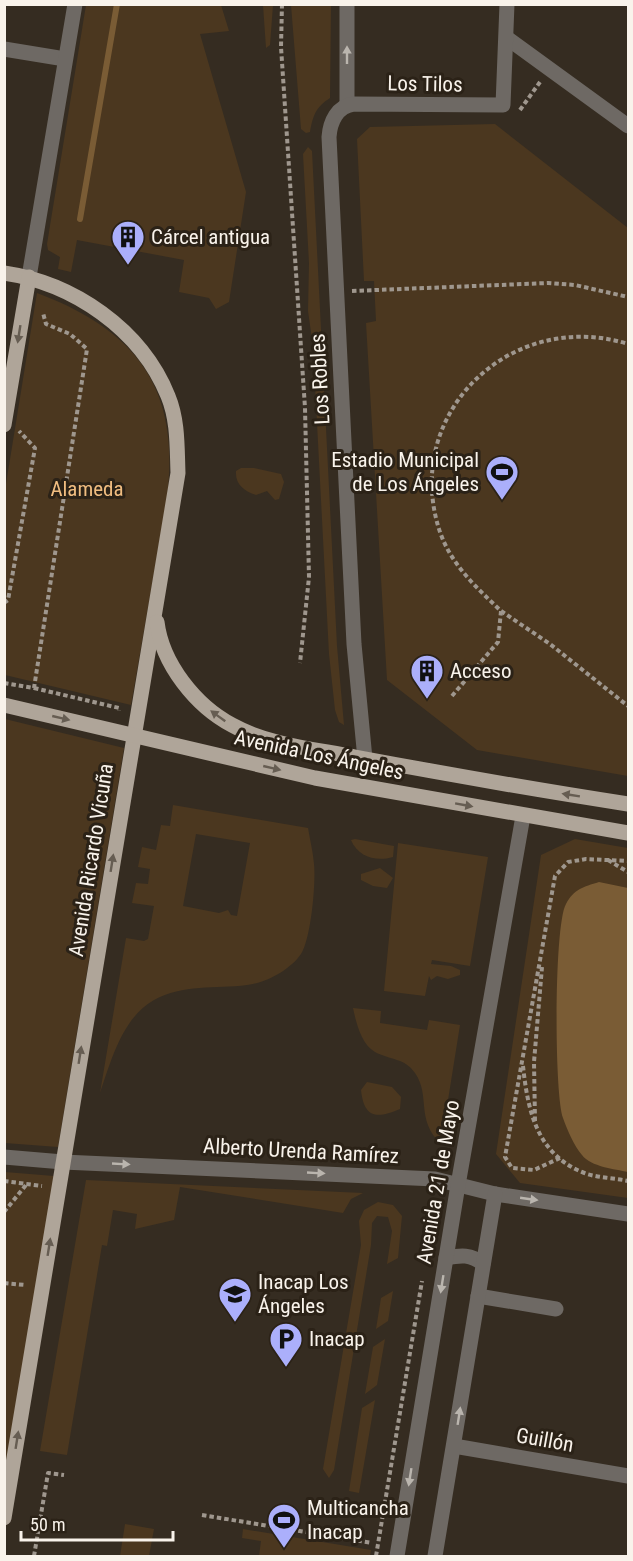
<svg xmlns="http://www.w3.org/2000/svg" width="633" height="1561" font-family="'Roboto Condensed',sans-serif">
  <rect width="100%" height="100%" fill="#352c21"/>
  <g fill="#4b371f" fill-rule="evenodd">
    <path d="M86 5H221L229 31 200 34 246 192 229 302 216 309 209 298 179 292 184 260 77 240 71 272 58 269 60 257 48 250 47 244Z"/>
    <path d="M263 5H273L270 45 266 48Z"/>
    <path d="M291 5H331L330 98C316 107 313 115 310 132L306 133 301 129Z"/>
    <path d="M495 124 628 228V776L477 750 387 680 366 323 376 321 374 281H364L357 139 370 127Z"/>
    <path d="M308 147 312 151 337 646 344 725 339 722 335 710 329 654 313 346 308 311 309 263 303 154Z"/>
    <path d="M37 293C138 331 180 389 167 498L131 705 5 675V490Z"/>
    <path d="M241 468H254L281 474 284 482 279 499 275 500 267 491 256 495C244 491 235 484 236 471Z"/>
    <path d="M5 719 124 748 58 1147 5 1143Z"/>
    <path d="M173 805 308 828C310 840 313 852 314 864 316 882 311 939 301 954 290 970 266 983 247 985 215 989 183 984 154 1000 122 1018 111 1061 100 1093L126 938 144 941 148 939 154 906 132 903 136 883 148 884 150 869 138 867 142 847 156 850 161 825 170 826ZM196 834 250 843 237 916 231 915 228 910 219 913 183 906Z"/>
    <path d="M355 839 394 846 393 857C376 862 358 857 351 840Z"/>
    <path d="M575 839 628 848V1198L520 1183 496 1154 541 855Z"/>
    <path d="M398 843 488 857 470 966 432 960 431 964 451 966 460 970V975L448 979 437 976 431 980 429 976 425 996 384 991Z"/>
    <path d="M380 868 393 878 387 888 373 886 361 880V874Z"/>
    <path d="M353 1008 381 1011 380 1023 427 1030 429 1020 460 1025 441 1144C415 1119 431 1096 415 1073 405 1058 390 1060 375 1052 361 1044 356 1022 353 1008Z"/>
    <path d="M367 1082 392 1087 401 1097 400 1109C376 1119 364 1118 361 1090Z"/>
    <path d="M5 1172 54 1176 5 1478Z"/>
    <path d="M86 1180 363 1193 351 1199 343 1213 180 1187 174 1220 135 1229 137 1214 113 1210 107 1246 102 1245 67 1455 40 1451Z"/>
    <path d="M378 1202 393 1205 402 1216 398 1258 387 1264 392 1231 388 1217 377 1216 372 1223 371 1245 334 1470 329 1478 323 1469 361 1245 359 1221 364 1210Z"/>
    <path d="M393 1291 388 1321 376 1329 381 1298Z"/>
    <path d="M385 1339 377 1385 365 1394 373 1347Z"/>
    <path d="M375 1400 359 1493 349 1491 362 1408Z"/>
    <path d="M125 1524 154 1529 149 1556H120Z"/>
    <path d="M243 1529 371 1550 370 1556H259L261 1541 242 1538Z"/>
  </g>
  <path fill="#7a5c35" d="M599 882 628 888V1172C615 1169 591 1167 582 1155 574 1146 567 1129 563 1118 554 1093 554 924 566 904 574 889 583 887 599 882Z"/>
  <g fill="none" stroke-linecap="round" stroke-linejoin="round">
    <path stroke="#7a5c35" stroke-width="6" d="M80 219 117 4"/>
    <g stroke="#9f978e" stroke-width="4" stroke-dasharray="4.5 3" stroke-linecap="butt">
      <path d="M282 4 281 47 305 408 309 577 300 663"/>
      <path d="M520 110 540 82"/>
      <path d="M352 291 548 283 575 285 628 297"/>
      <path d="M4 603 8 600 35 448 19 431"/>
      <path d="M501 611 550 644 628 706"/>
      <path d="M4 683 34 688 87 349 70 334 46 324 43 313"/>
      <path d="M34 688 119 708V711"/>
      <path d="M452 696 498 642 501 611C476 587 450 564 439 529 402 411 513 308 628 344"/>
      <path d="M608 860 628 872"/>
      <path d="M523 1066C528 1112 537 1156 587 1174 600 1178 615 1178 628 1181"/>
      <path d="M535 1121 534 1062 542 967"/>
      <path d="M560 1158 534 1170 512 1168 505 1157 555 876 568 862 586 859 628 861"/>
      <path d="M4 1181 42 1186"/>
      <path d="M4 1212 26 1185"/>
      <path d="M4 1283 25 1285"/>
      <path d="M202 1515 372 1543"/>
      <path d="M34 1556 48 1473 64 1475"/>
      <path d="M376 1556 422 1281"/>
    </g>
    <g stroke="#6e6964" stroke-width="15">
      <path d="M347 4V105"/>
      <path d="M507 38 628 126"/>
      <path d="M4 49 65 59"/>
      <path d="M29 277 75 4"/>
      <path d="M365 759 354 644 329 137C330 122 337 106 354 104L503 105 507 4"/>
      <path d="M4 1157 63 1162 435 1179 495 1194 628 1214"/>
      <path d="M446 1258C461 1255 471 1254 483 1264"/>
      <path d="M478 1296 556 1309"/>
      <path d="M454 1446 628 1476"/>
      <path d="M397 1556 458 1185 523 816"/>
      <path d="M435 1556 495 1194"/>
    </g>
    <g stroke="#afa599" stroke-width="15">
      <path d="M4 273C73 283 141 329 168 396 178 420 177 447 178 473L4 1518"/>
      <path d="M4 425 29 277"/>
      <path d="M157 622C162 664 196 706 232 725 268 745 315 749 355 757 446 774 537 790 628 804"/>
      <path d="M4 705 315 778 628 833"/>
    </g>
  </g>
  <defs><path id="oneway-solid" d="M-6-.8H1V-3.2L6.5 0L1 3.2V.8H-6Z" transform="scale(1.5)"/></defs>
  <g fill="#bab5ae">
    <use href="#oneway-solid" transform="translate(347 55) rotate(-90)"/>
    <use href="#oneway-solid" transform="translate(121 1164) rotate(3)"/>
    <use href="#oneway-solid" transform="translate(316 1173) rotate(3)"/>
    <use href="#oneway-solid" transform="translate(529 1199) rotate(8)"/>
    <use href="#oneway-solid" transform="translate(442 1284) rotate(99)"/>
    <use href="#oneway-solid" transform="translate(459 1416) rotate(-81)"/>
    <use href="#oneway-solid" transform="translate(410 1477) rotate(99)"/>
  </g>
  <g fill="#665d52">
    <use href="#oneway-solid" transform="translate(19 334) rotate(99)"/>
    <use href="#oneway-solid" transform="translate(218 716) rotate(-144)"/>
    <use href="#oneway-solid" transform="translate(61 718) rotate(13)"/>
    <use href="#oneway-solid" transform="translate(272 768) rotate(13)"/>
    <use href="#oneway-solid" transform="translate(571 795) rotate(-171)"/>
    <use href="#oneway-solid" transform="translate(464 805) rotate(10)"/>
    <use href="#oneway-solid" transform="translate(112 863) rotate(-81)"/>
    <use href="#oneway-solid" transform="translate(80 1055) rotate(-81)"/>
    <use href="#oneway-solid" transform="translate(49 1247) rotate(-81)"/>
    <use href="#oneway-solid" transform="translate(17 1440) rotate(-81)"/>
  </g>
  <defs>
    <g id="building-pin" transform="scale(1.725)"><path d="M0 17L-7.5 6A9.5 9.5 0 1 1 7.5 6Z" fill="#abaffb" stroke="#2b2217"/><path d="M-4-6H4V6H1V3H-1V6H-4ZM-2.5-4.3h1.7v1.8h-1.7ZM.8-4.3h1.7v1.8H.8ZM-2.5-1h1.7V.8h-1.7ZM.8-1h1.7V.8H.8Z" fill="#111"/></g>
    <g id="stadium-pin" transform="scale(1.725)"><path d="M0 17L-7.5 6A9.5 9.5 0 1 1 7.5 6Z" fill="#abaffb" stroke="#2b2217"/><path d="M0-5a6.5 5 0 1 0 0 10a6.5 5 0 1 0 0-10ZM-3.5-1.8h7v3.6h-7Z" fill="#111"/></g>
    <g id="university-pin" transform="scale(1.725)"><path d="M0 17L-7.5 6A9.5 9.5 0 1 1 7.5 6Z" fill="#abaffb" stroke="#2b2217"/><path d="M0-5L7-2L0 1L-7-2ZM-4 1L0 2.5L4 1V4Q0 6-4 4Z" fill="#111"/></g>
    <g id="parking-pin" transform="scale(1.725)"><path d="M0 17L-7.5 6A9.5 9.5 0 1 1 7.5 6Z" fill="#abaffb" stroke="#2b2217"/><path d="M-3.5-5.5H1a3.5 3.5 0 0 1 0 7H-1V5.5H-3.5ZM-1-3.4V-.6H.8a1.4 1.4 0 0 0 0-2.8Z" fill="#111"/></g>
  </defs>
  <g fill-rule="evenodd">
    <use href="#building-pin" x="128" y="237"/>
    <use href="#stadium-pin" x="502" y="472"/>
    <use href="#building-pin" x="427" y="671"/>
    <use href="#university-pin" x="235" y="1294"/>
    <use href="#parking-pin" x="286" y="1339"/>
    <use href="#stadium-pin" x="284" y="1520"/>
  </g>
  <g text-anchor="middle" dominant-baseline="central" stroke-width="6" stroke-linejoin="round" paint-order="stroke">
    <g font-size="21" fill="#f9f3eb" stroke="#2b2217">
      <text transform="translate(425 84) rotate(1)">Los Tilos</text>
      <text transform="translate(320 379) rotate(-93)">Los Robles</text>
      <text transform="translate(319 755) rotate(12)">Avenida Los Ángeles</text>
      <text transform="translate(91 860) rotate(-81)">Avenida Ricardo Vicuña</text>
      <text transform="translate(301 1151) rotate(3)">Alberto Urenda Ramírez</text>
      <text transform="translate(438 1182) rotate(-80)">Avenida 21 de Mayo</text>
      <text transform="translate(545 1440) rotate(10)">Guillón</text>
    </g>
    <g font-size="21" fill="#f9f3eb" stroke="#2b2217" text-anchor="start">
      <text x="151" y="237">Cárcel antigua</text>
      <text x="479" y="460" text-anchor="end">Estadio Municipal<tspan x="479" dy="24">de Los Ángeles</tspan></text>
      <text x="450" y="671">Acceso</text>
      <text x="258" y="1282">Inacap Los<tspan x="258" dy="24">Ángeles</tspan></text>
      <text x="309" y="1339">Inacap</text>
      <text x="307" y="1508">Multicancha<tspan x="307" dy="24">Inacap</tspan></text>
    </g>
    <g font-size="21" fill="#f0bd80" stroke="#2b2217">
      <text x="87" y="489">Alameda</text>
    </g>
  </g>
  <rect width="633" height="1561" fill="none" stroke="#f9f3eb" stroke-width="12"/>
  <path d="M21 1531v9h152v-9" fill="none" stroke="#f9f3eb" stroke-width="3"/>
  <text x="30" y="1531" font-size="18" fill="#f9f3eb" stroke="#2b2217" stroke-width="4.5" paint-order="stroke">50 m</text>
</svg>
